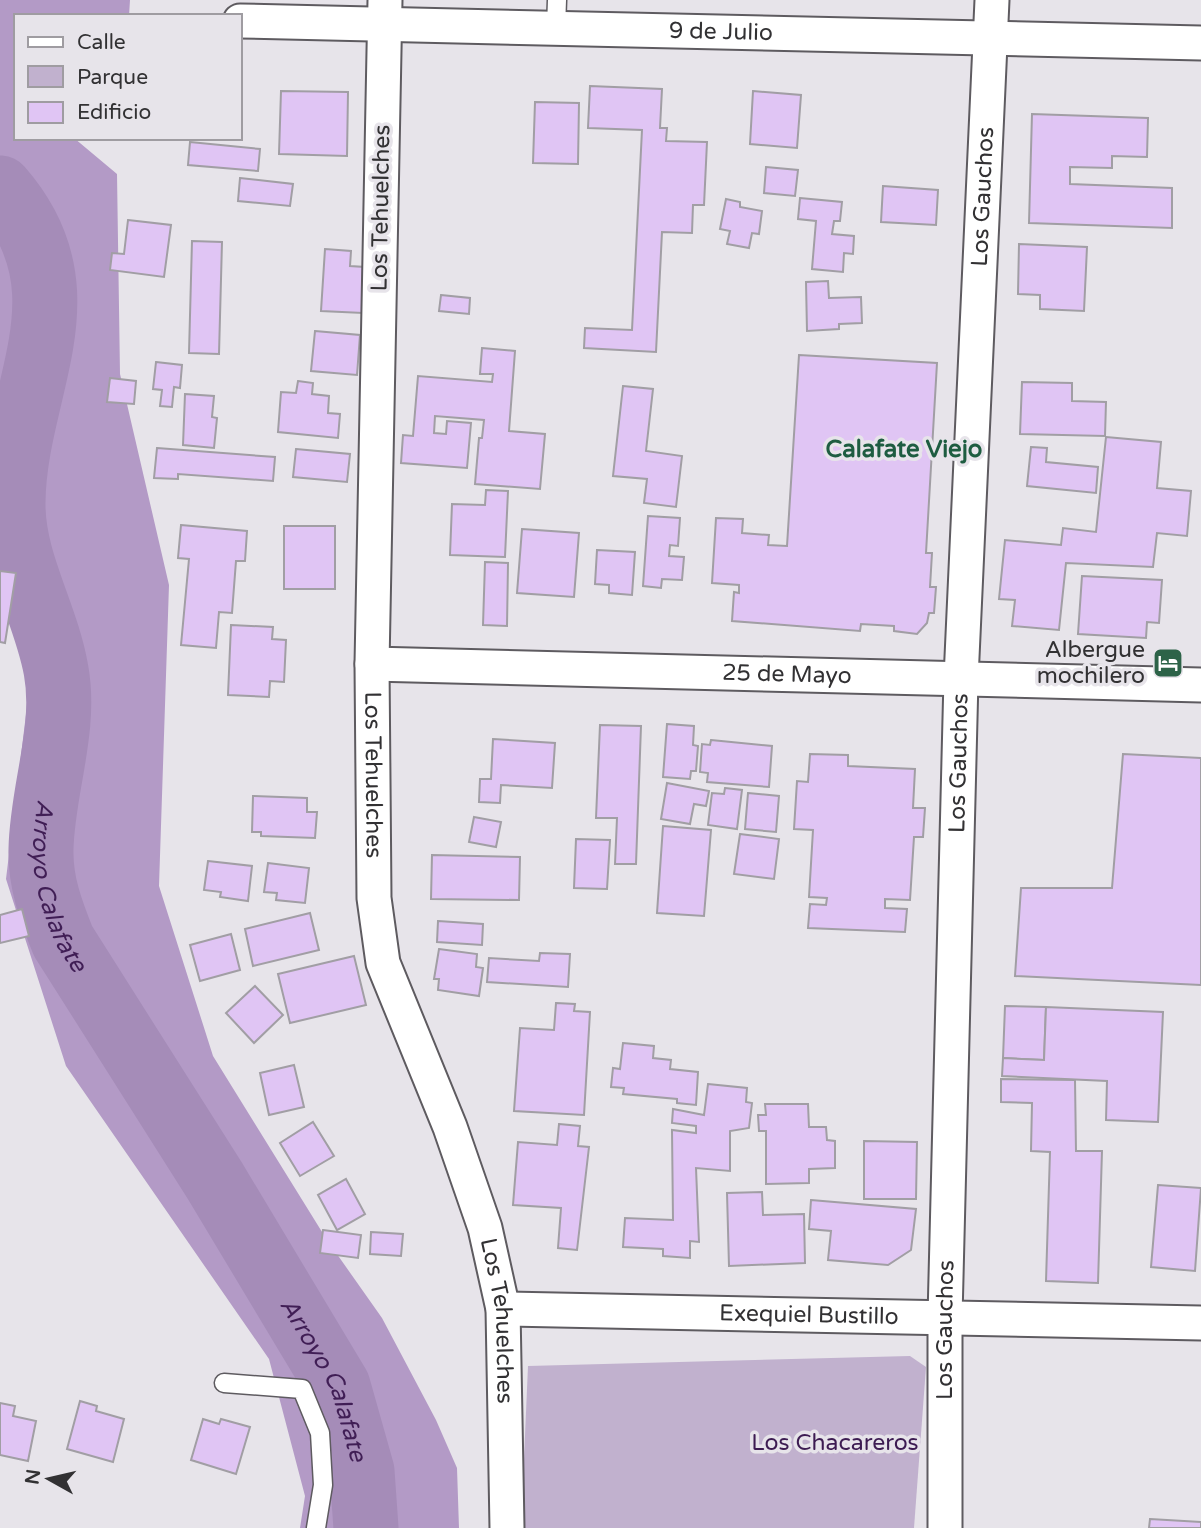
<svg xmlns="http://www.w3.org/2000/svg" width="1201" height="1528" font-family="'Varela Round',sans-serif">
  <rect width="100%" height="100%" fill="#e7e4ea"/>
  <path fill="#c1b1ce" d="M910 1356 926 1367 914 1528H521L528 1366Z"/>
  <path fill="#b39ac6" d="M0 0H130L129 16H16V138H74L117 174 120 374 169 585 159 886 213 1056 327 1240 382 1318 436 1420 457 1468 459 1528H300L305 1496 269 1359 66 1066 6 879 34 648 0 605Z"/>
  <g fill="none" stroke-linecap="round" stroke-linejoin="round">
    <path stroke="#a58cb8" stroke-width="65" id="s1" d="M0 188C92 293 14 388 13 502 12 561 46 613 56 670 67 729 42 790 41 849 40 882 51 911 63 941L215 1181 338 1386 362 1471 366 1528"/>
  </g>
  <g fill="#e0c5f4" stroke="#a19ea4" stroke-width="2">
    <path d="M590 86 662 89 660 128H667L666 141 707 142 704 205H693L692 233 662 232 656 352 584 348 585 328 632 330 642 130 588 128Z"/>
    <path d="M281 91 348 92 347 156 279 154Z"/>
    <path d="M753 91 801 95 797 148 750 144Z"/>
    <path d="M535 102 579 103 578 164 533 163Z"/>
    <path d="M1032 114 1148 118 1147 157 1112 156V168L1070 167V184L1172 188V228L1029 223Z"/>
    <path d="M190 142 260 149 258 171 188 165Z"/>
    <path d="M766 167 798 170 795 196 764 193Z"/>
    <path d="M240 178 293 184 290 206 238 201Z"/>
    <path d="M883 186 938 190 936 225 881 222Z"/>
    <path d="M800 198 842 202 840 221H834L832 234 854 236 853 254 844 253 843 272 812 269 816 221 798 219Z"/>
    <path d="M726 199 740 202V207L762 211 759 234 752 233 749 248 727 244 730 231 720 229Z"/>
    <path d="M128 220 171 225 164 277 110 270 112 253 124 254Z"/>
    <path d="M192 241 222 242 219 354 189 353Z"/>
    <path d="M1019 244 1087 247 1084 311 1040 309V295L1018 294Z"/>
    <path d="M325 249 351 251 350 266 365 267 363 313 321 311Z"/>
    <path d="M828 281 829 298 861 297 862 323 839 324V329L807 331 806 282Z"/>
    <path d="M441 295 470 298 469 314 439 311Z"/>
    <path d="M315 331 360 335 357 375 311 371Z"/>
    <path d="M482 348 515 351 509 431 545 434 540 489 475 484 479 438H482L484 420 435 416 434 433 446 434 447 421 471 423 467 468 401 463 403 435 413 436 418 376 492 382 493 374H480Z"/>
    <path d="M799 355 937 363 926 553H932L930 587H936L934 613H929L927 623 917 634 894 631V626L861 624 860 631 732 621 734 592 739 593V585L712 583 716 518 743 519 742 533 769 535 768 545 787 546Z"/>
    <path d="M156 362 182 365 180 388 174 387 172 407 160 406 162 390 153 389Z"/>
    <path d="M110 378 136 381 134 404 107 402Z"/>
    <path d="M298 381 313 383 312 394 329 396 328 413 340 414 338 438 278 432 281 392 296 393Z"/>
    <path d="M1022 382 1072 383V401L1106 402 1105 436 1020 434Z"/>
    <path d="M623 386 653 389 646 451 682 456 676 507 644 503 647 479 613 476Z"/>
    <path d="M185 394 214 396 212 417 217 418 214 448 183 445Z"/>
    <path d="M1106 437 1161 442 1157 488 1191 491 1187 536 1157 533 1153 567 1066 563 1059 630 1012 626 1015 600 999 599 1005 540 1061 545 1063 528 1096 532Z"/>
    <path d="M1031 447 1047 448 1046 462 1098 467 1096 493 1027 486Z"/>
    <path d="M157 448 275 457 273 481 178 474V479L154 478Z"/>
    <path d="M296 449 350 454 347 482 293 477Z"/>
    <path d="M486 490 508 491 505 557 450 555 452 504 485 505Z"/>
    <path d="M648 516 680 518 678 546 670 545 669 556 684 557 682 580 662 579 661 588 643 586Z"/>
    <path d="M181 525 247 531 245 561H236L232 613 219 612 216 648 181 645 189 559 178 558Z"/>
    <rect x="284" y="526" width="51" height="63"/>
    <path d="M522 529 579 533 574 597 517 593Z"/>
    <path d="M597 550 635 552 632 595 609 593V585L595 584Z"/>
    <path d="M485 562 508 563 507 626 483 625Z"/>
    <path d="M0 571 16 573 5 643 0 642Z"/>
    <path d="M1082 576 1162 580 1159 623 1147 622 1146 638 1078 634Z"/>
    <path d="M231 625 273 627 272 639 286 640 284 682 270 681 269 697 228 695Z"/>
    <path d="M667 724 694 726 693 745 698 746 696 771H691L690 779 663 777Z"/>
    <path d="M600 725 641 726 636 864H615L617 818H596Z"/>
    <path d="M493 739 555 743 552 788 501 785 500 803 479 802 480 779H491Z"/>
    <path d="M711 740 772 746 769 787 707 782 708 773 700 772 702 744 710 745Z"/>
    <path d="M810 754 848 755V766L915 769 913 808H925L923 837H914L910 900 885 899V908L907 909 905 932 808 928 810 904 826 905 827 898 809 897 813 830 794 829 797 781 808 782Z"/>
    <path d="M1123 754 1201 758V985L1015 976 1021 888H1112Z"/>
    <path d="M667 783 709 791 706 806 694 804 690 824 661 819Z"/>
    <path d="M725 788 742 790 737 829 708 825 712 793 724 794Z"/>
    <path d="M748 793 779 796 776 832 745 829Z"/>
    <path d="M253 796 307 798V812H317L315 838 261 836V832H252Z"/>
    <path d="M474 817 501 822 496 847 469 842Z"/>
    <path d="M663 826 711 830 704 916 657 913Z"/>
    <path d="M740 834 779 839 774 879 734 874Z"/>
    <path d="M576 839 610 840 607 889 574 888Z"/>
    <path d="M432 855 520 857 519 900 431 899Z"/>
    <path d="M208 861 252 866 248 901 220 897 221 892 204 890Z"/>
    <path d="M268 863 309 868 305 903 276 900 277 893 264 892Z"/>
    <path d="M22 909 29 936 0 943V915Z"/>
    <path d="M310 913 319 950 253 966 245 929Z"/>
    <path d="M438 921 483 924 482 945 437 942Z"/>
    <path d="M231 934 240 970 200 981 190 945Z"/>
    <path d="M439 949 477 954 476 967 483 968 479 996 438 990 439 979H434Z"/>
    <path d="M540 953 570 954 568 987 487 982 489 958 539 961Z"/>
    <path d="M354 956 366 1005 290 1023 278 974Z"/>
    <path d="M255 986 283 1015 254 1043 226 1013Z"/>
    <path d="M556 1003 575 1004 574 1011 590 1012 584 1115 514 1111 520 1028 554 1030Z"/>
    <path d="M1005 1006 1046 1007 1044 1060 1003 1058Z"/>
    <path d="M1046 1007 1163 1012 1158 1122 1106 1120 1107 1081 1002 1076 1003 1058 1044 1060Z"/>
    <path d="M623 1043 654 1046 653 1058 671 1060 670 1069 698 1072 696 1105 677 1103V1099L623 1094 624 1088 611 1087 613 1068 620 1069Z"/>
    <path d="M294 1065 304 1107 269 1115 260 1073Z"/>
    <path d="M1001 1079 1075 1080 1076 1151H1102L1098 1283 1046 1281 1050 1152 1031 1151 1032 1103 1001 1102Z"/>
    <path d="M708 1084 747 1088 746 1102 752 1103 749 1128 730 1131V1171L696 1168 699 1242 690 1241V1258L663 1256V1249L623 1247 625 1218 673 1220 672 1130 696 1133V1126L672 1123 673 1109 704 1115Z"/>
    <path d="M765 1104H808L809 1127H826L827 1140 835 1141V1168L809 1169V1183L766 1184V1131H759L758 1115H766Z"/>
    <path d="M313 1122 334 1156 300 1176 280 1143Z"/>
    <path d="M559 1124 580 1126 578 1146 589 1147 577 1250 558 1248 561 1208 513 1205 518 1142 557 1145Z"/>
    <path d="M864 1141 917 1142 916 1199H864Z"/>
    <path d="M346 1179 365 1214 337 1230 318 1195Z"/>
    <path d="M1158 1185 1201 1188 1195 1271 1151 1267Z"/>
    <path d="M762 1192 763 1215 804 1214 805 1263 729 1266 727 1193Z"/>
    <path d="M811 1200 916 1209 911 1250 888 1265 828 1260 831 1231 809 1229Z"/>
    <path d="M323 1230 361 1235 358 1258 320 1253Z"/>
    <path d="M371 1232 403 1234 401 1256 370 1254Z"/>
    <path d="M80 1401 97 1406 96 1411 124 1419 113 1462 67 1449Z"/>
    <path d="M0 1403 15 1406 13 1416 36 1421 28 1461 0 1455Z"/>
    <path d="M203 1419 219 1424 221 1419 250 1427 236 1474 191 1460Z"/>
    <path d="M1150 1519 1201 1522V1528H1149Z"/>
  </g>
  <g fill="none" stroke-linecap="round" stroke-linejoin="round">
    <g stroke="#5e5b60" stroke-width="21">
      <g id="lane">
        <path d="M556 28 557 0"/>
        <path d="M224 1383 302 1389 320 1433 323 1485 316 1528"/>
      </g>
    </g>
    <g stroke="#5e5b60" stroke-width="37">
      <g id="street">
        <path id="s2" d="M385 0 372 664 374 898 383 963 450 1127 485 1228 503 1309 507 1528"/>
        <path id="s3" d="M240 21 1201 43"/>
        <path id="s4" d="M372 664 1201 685"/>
        <path id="s5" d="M503 1309 1201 1323"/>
        <path id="s6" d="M945 1528V1317L961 679 992 0"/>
      </g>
    </g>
    <use href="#lane" stroke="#fff" stroke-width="18"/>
    <use href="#street" stroke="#fff" stroke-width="33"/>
  </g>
  <defs>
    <g id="hotel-square" transform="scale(1.575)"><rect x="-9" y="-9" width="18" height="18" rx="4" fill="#2d6348" stroke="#e7e4ea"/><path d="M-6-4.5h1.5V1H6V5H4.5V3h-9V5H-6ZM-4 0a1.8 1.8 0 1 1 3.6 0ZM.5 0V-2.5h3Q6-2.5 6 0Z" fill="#fff"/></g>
  </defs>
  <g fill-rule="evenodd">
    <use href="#hotel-square" x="1168" y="663"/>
  </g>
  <g text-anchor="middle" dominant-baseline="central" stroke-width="7" stroke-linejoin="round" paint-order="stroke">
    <g font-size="23" fill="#323133" stroke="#e7e4ea">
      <text stroke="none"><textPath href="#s3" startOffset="481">9 de Julio</textPath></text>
      <text stroke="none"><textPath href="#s6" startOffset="1332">Los Gauchos</textPath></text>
      <text transform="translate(381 208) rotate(-89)">Los Tehuelches</text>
      <text stroke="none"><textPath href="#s4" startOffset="415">25 de Mayo</textPath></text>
      <text stroke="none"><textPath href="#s6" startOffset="765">Los Gauchos</textPath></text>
      <text stroke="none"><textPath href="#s2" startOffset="775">Los Tehuelches</textPath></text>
      <text stroke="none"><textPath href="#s5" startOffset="306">Exequiel Bustillo</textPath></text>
      <text stroke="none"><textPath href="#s2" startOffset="1342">Los Tehuelches</textPath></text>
      <text stroke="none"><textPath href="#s6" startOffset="198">Los Gauchos</textPath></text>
    </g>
    <g font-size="23" fill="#323133" stroke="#e7e4ea" text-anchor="end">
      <text x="1145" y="650">Albergue<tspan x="1145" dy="26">mochilero</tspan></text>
    </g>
    <g font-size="23" fill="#3d1c52" stroke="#e7e4ea">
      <text x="835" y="1443">Los Chacareros</text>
    </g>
    <g font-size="24" font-weight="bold" fill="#1e5d41" stroke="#e7e4ea">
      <text x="904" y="449">Calafate Viejo</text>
    </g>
    <g font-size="24" font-style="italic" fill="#401e55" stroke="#e7e4ea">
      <text stroke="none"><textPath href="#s1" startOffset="723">Arroyo Calafate</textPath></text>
      <text stroke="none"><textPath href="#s1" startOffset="1290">Arroyo Calafate</textPath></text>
    </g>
  </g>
  <rect x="14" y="14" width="228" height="126" fill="#e7e4ea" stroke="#9f9ca1" stroke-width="2"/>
  <rect x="28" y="37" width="35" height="10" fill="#ffffff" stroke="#9f9ca1" stroke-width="2"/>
  <text x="77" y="49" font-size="21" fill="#323133">Calle</text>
  <rect x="28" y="66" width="35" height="21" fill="#c1b1ce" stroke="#9f9ca1" stroke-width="2"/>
  <text x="77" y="84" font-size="21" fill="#323133">Parque</text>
  <rect x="28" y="102" width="35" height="21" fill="#e0c5f4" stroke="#9f9ca1" stroke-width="2"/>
  <text x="77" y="119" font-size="21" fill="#323133">Edificio</text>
  <g transform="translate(49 1479) rotate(278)" stroke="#e7e4ea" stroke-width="5" paint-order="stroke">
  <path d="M0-5L12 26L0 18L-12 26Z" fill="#323133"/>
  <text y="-10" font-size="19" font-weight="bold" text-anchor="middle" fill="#323133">N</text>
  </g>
</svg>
